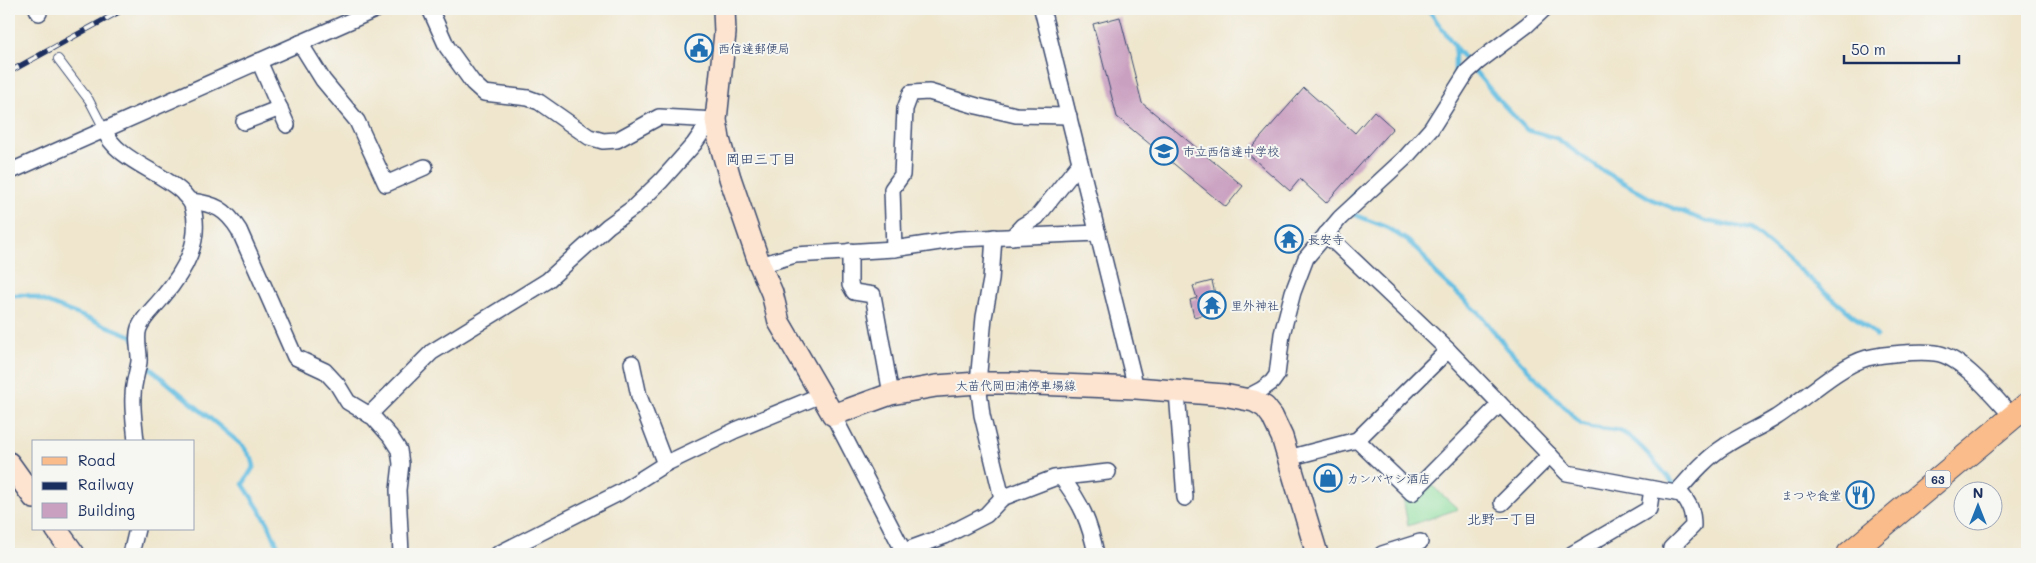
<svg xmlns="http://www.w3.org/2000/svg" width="2036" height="563" font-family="Mali,'Klee One',sans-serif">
  <rect width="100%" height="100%" fill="#f6f6f2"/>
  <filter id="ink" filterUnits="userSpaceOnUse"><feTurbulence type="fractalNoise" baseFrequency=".02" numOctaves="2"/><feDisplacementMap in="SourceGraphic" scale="10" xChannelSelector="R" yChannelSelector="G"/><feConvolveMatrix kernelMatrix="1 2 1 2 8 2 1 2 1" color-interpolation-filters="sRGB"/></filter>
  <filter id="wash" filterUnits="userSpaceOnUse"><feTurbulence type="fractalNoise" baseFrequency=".0096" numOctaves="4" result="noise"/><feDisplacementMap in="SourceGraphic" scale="20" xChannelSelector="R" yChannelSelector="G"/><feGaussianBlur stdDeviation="1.12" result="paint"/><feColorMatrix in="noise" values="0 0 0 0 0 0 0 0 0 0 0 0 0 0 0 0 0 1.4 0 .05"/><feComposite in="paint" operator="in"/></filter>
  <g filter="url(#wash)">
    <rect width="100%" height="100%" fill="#efe6cd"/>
    <path fill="#8cde9e" stroke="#54867e" d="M1428 482 1458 509 1408 526 1402 491Z"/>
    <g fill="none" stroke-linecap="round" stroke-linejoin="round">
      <g stroke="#64bee2" stroke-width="4.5">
        <path d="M1428 9 1459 52 1499 100 1527 130 1556 138 1597 167 1653 200 1705 221 1751 229 1877 336"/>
        <path d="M1451 84 1455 75V46"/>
        <path d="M1351 200 1354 194 1364 186"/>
        <path d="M1353 209 1355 215 1386 227 1408 241 1421 253 1436 274 1479 313 1508 349 1581 424C1594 430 1606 427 1619 431 1638 437 1663 473 1678 488"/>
        <path d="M9 295H27L39 299 132 336 134 340"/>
        <path d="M144 360 145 364 243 446 252 459 254 466 243 484 268 523 281 554"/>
        <path d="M1697 508C1701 515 1703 522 1698 528"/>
      </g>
    </g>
    <g id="blocks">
      <g fill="#caa0c1">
        <path d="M1120 17 1142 103 1243 186 1226 207 1117 117 1093 24Z"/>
        <path d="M1304 88 1355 133 1374 111 1393 128 1326 203 1300 179 1290 191 1247 153Z"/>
        <path d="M1212 281 1215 294 1220 292 1225 309 1194 317 1190 300 1197 298 1193 286Z"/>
      </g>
    </g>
  </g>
  <g filter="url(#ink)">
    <use href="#blocks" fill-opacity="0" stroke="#3b4a6f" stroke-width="1"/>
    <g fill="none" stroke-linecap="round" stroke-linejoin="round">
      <g stroke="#3b4a6f" stroke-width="10">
        <path id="lane" d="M58 59 89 100 104 129"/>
      </g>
      <g stroke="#3b4a6f" stroke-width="18">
        <g id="street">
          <path d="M37 9 39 13"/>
          <path d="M430 9 447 47 473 83 484 93 528 98 539 102 589 137 603 141 617 140 659 117 716 120"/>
          <path d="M1042 9 1136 388"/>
          <path d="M300 43 323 80 357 121 386 184 425 167"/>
          <path d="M259 61 287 125"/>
          <path d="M244 122 280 108"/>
          <path d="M104 129C114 159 161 171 183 193 186 197 190 200 192 205 203 240 185 271 162 298 154 308 144 316 139 328 135 339 140 351 139 362 137 374 133 384 133 396 132 411 135 427 136 442"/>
          <path d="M9 172 377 9"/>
          <path d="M191 201C215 204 226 209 239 230L295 357 325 371 337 384 348 402 373 417 390 436 399 450 401 464 398 490 401 554"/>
          <path d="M1326 234 1448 350 1567 473 1681 494C1690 504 1693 512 1693 526L1671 548 1670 554"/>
          <path d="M994 237 991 280 984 317 978 383 982 415 1002 498"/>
          <path d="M1012 237 1022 226 1037 217 1080 163"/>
          <path d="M894 249 892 189 902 175 905 109 911 93 929 92 977 106 1016 115 1069 116"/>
          <path d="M850 251V285L854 292 873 295 891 394"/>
          <path d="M760 265 795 255 894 249 959 239 1098 233"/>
          <path d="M632 363 639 396 665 464"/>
          <path d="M1177 391 1185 498"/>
          <path d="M1244 399 1261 390 1272 382 1277 375 1282 334 1293 292 1306 258 1340 218 1405 158 1431 129 1467 72 1478 62 1527 25 1544 9"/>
          <path d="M369 415 432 352 547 281 608 226 633 208 661 181 694 144 710 121"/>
          <path d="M833 415 905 554"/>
          <path d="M1357 440 1412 493 1500 404"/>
          <path d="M1288 458 1357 440 1448 350"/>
          <path d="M1061 477C1081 502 1090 523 1096 554"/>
          <path d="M1676 493C1691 476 1706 458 1725 446 1741 435 1759 428 1775 418 1801 402 1838 366 1867 358 1883 354 1918 351 1935 353 1962 356 1994 397 2013 417"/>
          <path d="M1502 503 1550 455"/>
          <path d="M904 551 945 536 986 515 1002 498 1054 478 1108 472"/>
          <path d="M131 554 137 529"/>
          <path d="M498 554 619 493 665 464 736 430 821 395"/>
          <path d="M1382 554 1420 542"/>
          <path d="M1572 554 1649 509 1652 489"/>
        </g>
      </g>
      <g stroke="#3b4a6f" stroke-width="24">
        <g id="secondary">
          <path d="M724 9 725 33 716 120 719 139 730 178 760 265 772 293 779 322 833 415 891 394 936 386 978 383H1008L1136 388 1224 395 1254 401 1265 407 1272 416 1282 437 1317 554"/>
          <path d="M9 463 34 498"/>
          <path d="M56 529 74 554"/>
        </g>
      </g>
      <g stroke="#3b4a6f" stroke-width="26">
        <path id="primary" d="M1849 554 2027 405"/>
      </g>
      <use href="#lane" stroke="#fff" stroke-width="8"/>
      <use href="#street" stroke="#fff" stroke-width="15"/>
      <use href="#secondary" stroke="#fde4d0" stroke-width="21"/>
      <use href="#primary" stroke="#f9bc8a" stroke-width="24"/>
      <g stroke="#1b2f5e" stroke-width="5.5">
        <path id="rail" d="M9 72 124 9"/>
      </g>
      <use href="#rail" stroke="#f6f6f2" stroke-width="4" stroke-dasharray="11" stroke-linecap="butt"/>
    </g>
  </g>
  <defs>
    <g id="civic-ring" transform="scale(1.4375)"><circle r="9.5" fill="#f6f6f2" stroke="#1f6fb2" stroke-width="1.5"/><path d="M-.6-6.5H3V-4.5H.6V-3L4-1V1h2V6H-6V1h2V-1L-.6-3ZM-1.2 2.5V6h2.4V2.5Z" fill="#1f6fb2"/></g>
    <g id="school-ring" transform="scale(1.4375)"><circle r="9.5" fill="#f6f6f2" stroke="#1f6fb2" stroke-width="1.5"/><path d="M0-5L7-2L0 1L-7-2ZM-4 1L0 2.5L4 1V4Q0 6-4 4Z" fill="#1f6fb2"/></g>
    <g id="temple-ring" transform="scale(1.4375)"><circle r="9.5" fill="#f6f6f2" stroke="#1f6fb2" stroke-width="1.5"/><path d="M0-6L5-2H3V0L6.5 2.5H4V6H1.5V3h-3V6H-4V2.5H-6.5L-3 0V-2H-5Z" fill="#1f6fb2"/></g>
    <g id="shop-ring" transform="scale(1.4375)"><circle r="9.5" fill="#f6f6f2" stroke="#1f6fb2" stroke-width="1.5"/><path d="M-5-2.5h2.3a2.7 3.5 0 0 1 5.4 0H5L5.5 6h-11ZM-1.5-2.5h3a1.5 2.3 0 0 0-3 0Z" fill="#1f6fb2"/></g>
    <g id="restaurant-ring" transform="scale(1.4375)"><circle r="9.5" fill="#f6f6f2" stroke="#1f6fb2" stroke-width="1.5"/><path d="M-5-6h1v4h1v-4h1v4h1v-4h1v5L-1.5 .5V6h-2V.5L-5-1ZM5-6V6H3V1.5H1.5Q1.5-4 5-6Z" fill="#1f6fb2"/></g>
  </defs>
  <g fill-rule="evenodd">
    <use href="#civic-ring" x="699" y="48"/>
    <use href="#school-ring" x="1164" y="151"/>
    <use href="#temple-ring" x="1289" y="239"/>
    <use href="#temple-ring" x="1212" y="305"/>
    <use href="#shop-ring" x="1328" y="478"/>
    <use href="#restaurant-ring" x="1860" y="495"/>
  </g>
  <g text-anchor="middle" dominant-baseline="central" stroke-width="4" stroke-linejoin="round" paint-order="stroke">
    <rect fill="#f6f6f2" stroke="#5d6b8a" stroke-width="1" x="1925.5" y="470.5" width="25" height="17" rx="4"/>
    <g font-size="11" font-weight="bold" fill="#1b2f5e">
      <text x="1938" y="479">63</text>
    </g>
    <g font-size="12" fill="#1b2f5e" stroke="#f6f6f2" text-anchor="start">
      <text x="718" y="48">西信達郵便局</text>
      <text x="1183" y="151">市立西信達中学校</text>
      <text x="1308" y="239">長安寺</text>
      <text x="1231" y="305">里外神社</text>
      <text x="1347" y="478">カンバヤシ酒店</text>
      <text x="1841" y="495" text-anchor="end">まつや食堂</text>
    </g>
    <g font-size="12" fill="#1b2f5e" stroke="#f6f6f2">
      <text x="1016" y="385">大苗代岡田浦停車場線</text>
    </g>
    <g font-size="14" fill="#1b2f5e" stroke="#f6f6f2">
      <text x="761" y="158">岡田三丁目</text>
      <text x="1502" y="518">北野一丁目</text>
    </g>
  </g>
  <rect width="2036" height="563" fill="none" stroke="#f6f6f2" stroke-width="30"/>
  <rect x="32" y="440" width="162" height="90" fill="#f6f6f2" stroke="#9ea6b7"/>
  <rect x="42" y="457" width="25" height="8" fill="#f9bc8a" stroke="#9ea6b7"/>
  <text x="78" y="466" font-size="15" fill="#1b2f5e">Road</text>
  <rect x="42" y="482" width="25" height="8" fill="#1b2f5e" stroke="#9ea6b7"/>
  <text x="78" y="490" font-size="15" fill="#1b2f5e">Railway</text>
  <rect x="42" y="503" width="25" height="15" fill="#caa0c1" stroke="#9ea6b7"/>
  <text x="78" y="516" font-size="15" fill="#1b2f5e">Building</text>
  <g transform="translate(1978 506)"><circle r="24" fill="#f6f6f2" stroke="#9ea6b7"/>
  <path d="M0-4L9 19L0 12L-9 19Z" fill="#1f6fb2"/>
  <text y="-8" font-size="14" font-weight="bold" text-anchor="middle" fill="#1b2f5e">N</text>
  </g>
  <path d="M1844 55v8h115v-8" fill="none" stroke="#1b2f5e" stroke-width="2.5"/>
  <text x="1851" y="55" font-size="15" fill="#1b2f5e" stroke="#f6f6f2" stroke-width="4" paint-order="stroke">50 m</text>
</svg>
